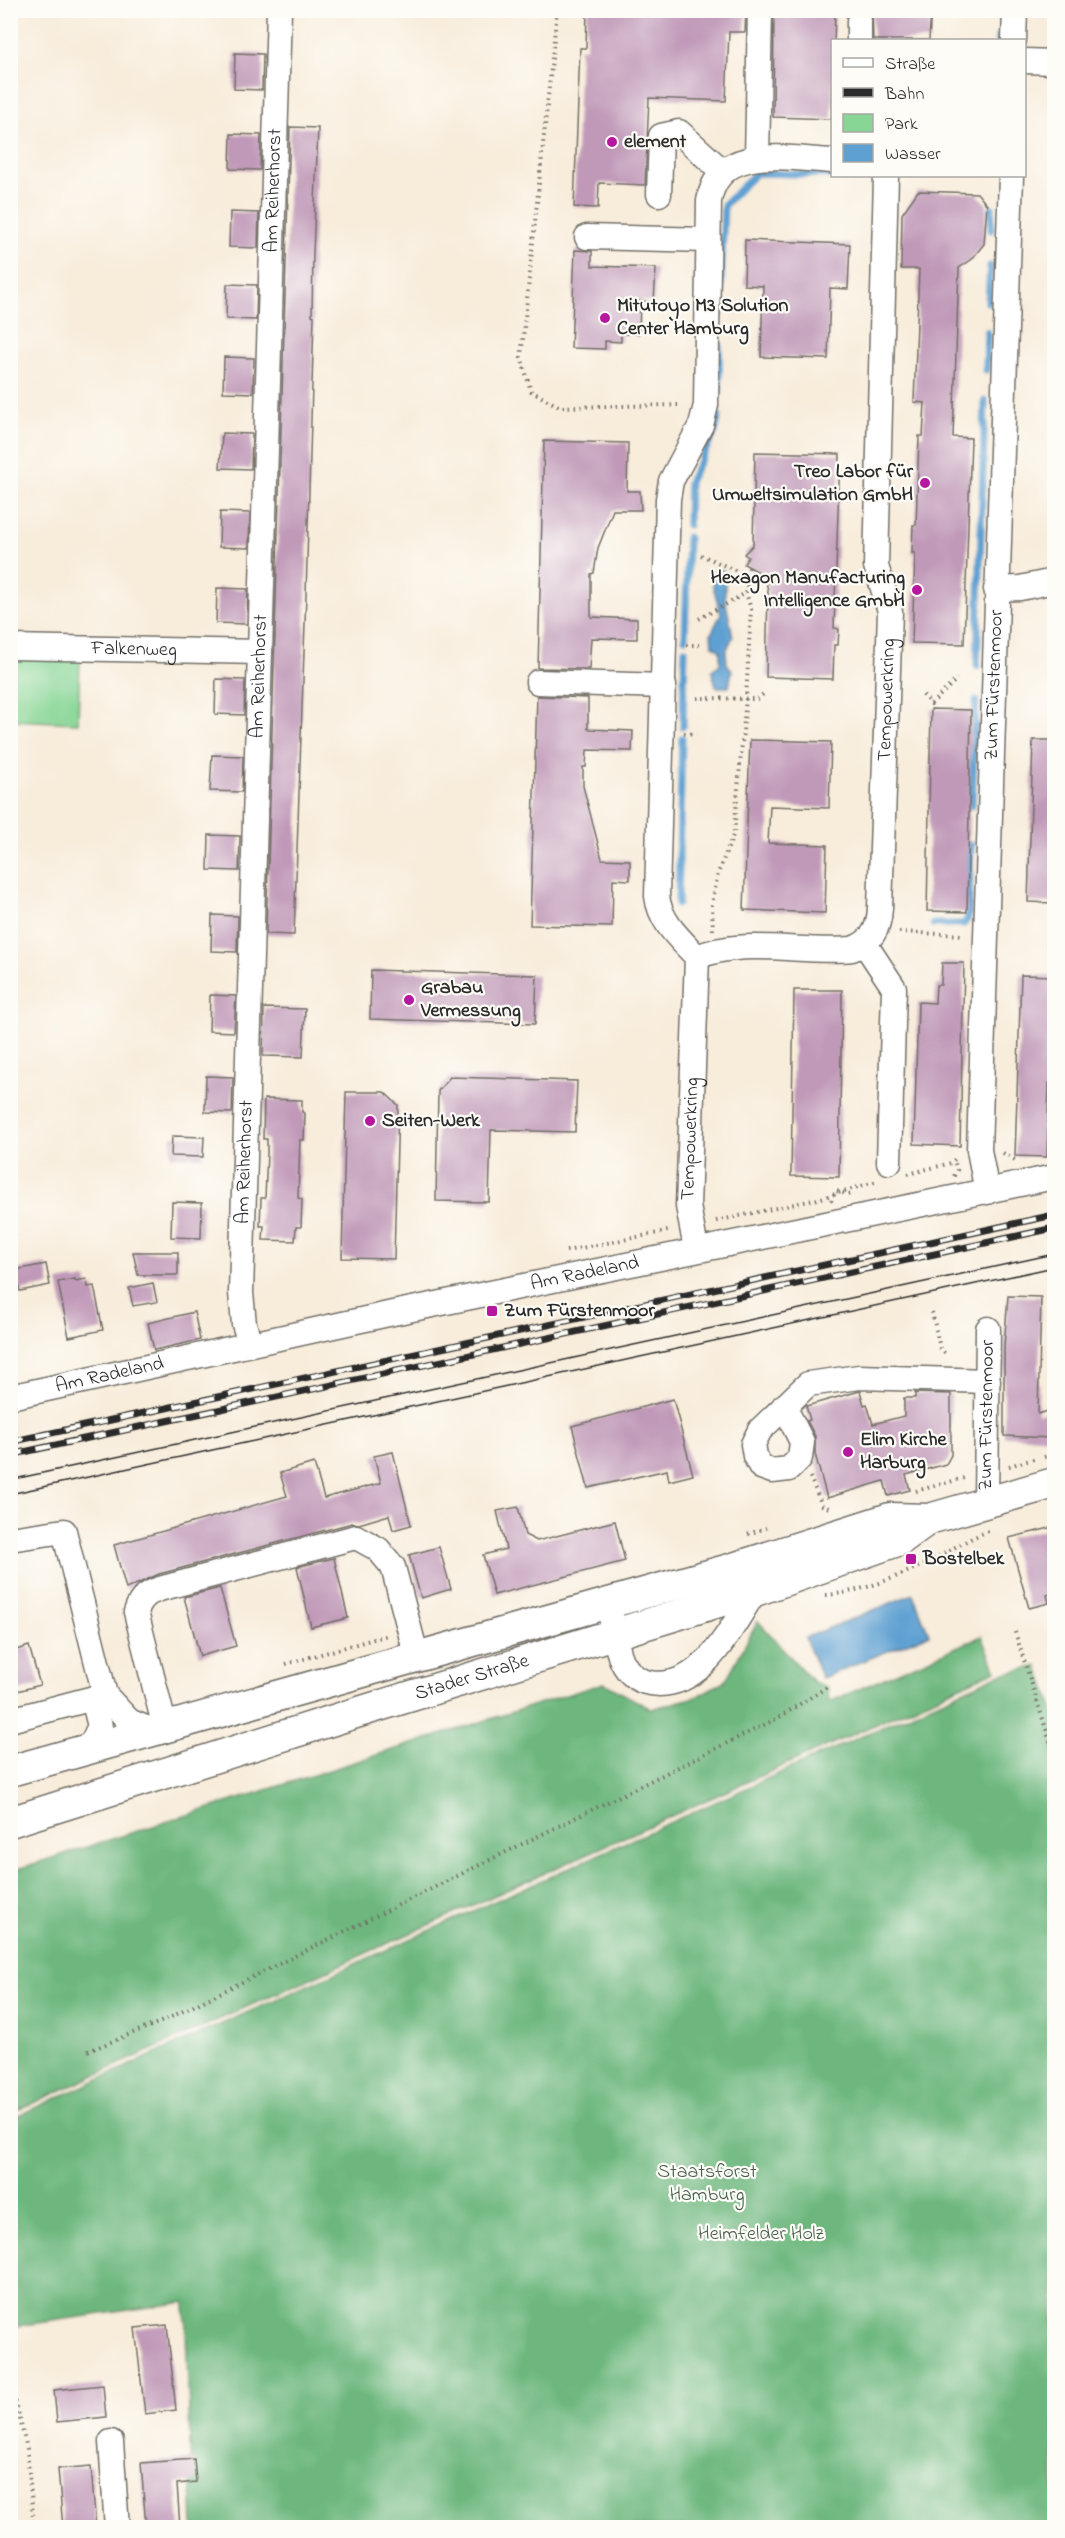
<svg xmlns="http://www.w3.org/2000/svg" width="1065" height="2538" font-family="'Indie Flower',sans-serif">
  <rect width="100%" height="100%" fill="#fdfcf7"/>
  <filter id="ink" filterUnits="userSpaceOnUse"><feTurbulence type="fractalNoise" baseFrequency=".0167" numOctaves="2"/><feDisplacementMap in="SourceGraphic" scale="12" xChannelSelector="R" yChannelSelector="G"/><feConvolveMatrix kernelMatrix="1 2 1 2 8 2 1 2 1" color-interpolation-filters="sRGB"/></filter>
  <filter id="wash" filterUnits="userSpaceOnUse"><feTurbulence type="fractalNoise" baseFrequency=".008" numOctaves="4" result="noise"/><feDisplacementMap in="SourceGraphic" scale="24" xChannelSelector="R" yChannelSelector="G"/><feGaussianBlur stdDeviation="1.35" result="paint"/><feColorMatrix in="noise" values="0 0 0 0 0 0 0 0 0 0 0 0 0 0 0 0 0 1.4 0 .05"/><feComposite in="paint" operator="in"/></filter>
  <g filter="url(#wash)">
    <rect width="100%" height="100%" fill="#f8ecda"/>
    <path fill="#87d695" stroke="#598060" stroke-width="1.5" d="M11 653 80 656 78 723 11 720Z"/>
    <g fill="#6db77e" stroke="#4c7154" stroke-width="1.5">
      <path d="M758 1621 813 1682 827 1687 829 1702 982 1636 996 1670 11 2113V1871L604 1683 651 1709 696 1697 726 1680Z"/>
      <path d="M1038 1666 1054 1711V2527H193L185 2302 11 2327 10 2119 998 1675Z"/>
    </g>
    <g fill="#5fa0d2" stroke="#45667e" stroke-width="1.5">
      <path d="M719 569 725 572V598L733 637 726 651 727 664 732 670 729 687H716L712 670 720 664V651L712 644 711 634 721 614 713 586 714 573Z"/>
      <path d="M913 1594 929 1634 822 1678 805 1638Z"/>
    </g>
    <g fill="none" stroke-linecap="round" stroke-linejoin="round">
      <g stroke="#5fa0d2" stroke-width="7">
        <path d="M998 14V10"/>
        <path d="M998 40V37"/>
        <path d="M991 230 992 208"/>
        <path d="M988 302 990 266"/>
        <path d="M720 314 724 205 756 173 832 175"/>
        <path d="M986 370 987 332"/>
        <path d="M719 394V344"/>
        <path d="M688 525 689 482 715 432 719 416"/>
        <path d="M685 638 688 537"/>
        <path d="M977 666 985 401"/>
        <path d="M683 726 685 650"/>
        <path d="M972 806 976 701"/>
        <path d="M678 904 682 738"/>
        <path d="M933 924H964L968 918 971 845"/>
      </g>
    </g>
    <g id="blocks">
      <g fill="#c099b8">
        <path d="M587 10H746L745 32H729L726 101 649 98 645 185 599 183 598 208 574 207 580 48H586Z"/>
        <path d="M774 10H835L832 119 773 117Z"/>
        <path d="M872 10H931L929 40H873Z"/>
        <path d="M235 53 263 54 262 90 234 89Z"/>
        <path d="M290 127 318 128 313 254 312 315 314 316 306 595 294 935 266 934Z"/>
        <path d="M231 134 261 135 260 170 230 169Z"/>
        <path d="M918 191 977 193 987 205 984 244 971 260 959 268 953 437 971 438 964 644 912 643 915 553H912L913 525H916L919 436H923L925 403 914 402 919 269H901L902 214Z"/>
        <path d="M230 212 259 213 258 248 229 247Z"/>
        <path d="M745 240 850 244 848 289 830 288 828 359 761 357 763 286 744 285Z"/>
        <path d="M575 250 592 251V266L656 268 654 302 640 301 639 334H621V342L605 341V349L571 348Z"/>
        <path d="M227 284 257 285 256 320 226 319Z"/>
        <path d="M224 357 254 358 253 393 223 392Z"/>
        <path d="M222 433 252 434 251 469 220 468Z"/>
        <path d="M544 441 628 443 627 491H640L641 510H613L598 548 594 573 591 574V617L637 619V639L591 638 589 669 538 668Z"/>
        <path d="M755 452 840 454 834 628 839 629 838 645H834L833 679 766 677 768 590 764 575 744 564 748 557 744 554 753 545Z"/>
        <path d="M220 512 250 513 249 548 219 547Z"/>
        <path d="M217 588 248 589 247 624 216 623Z"/>
        <path d="M216 679 245 680 244 715 215 714Z"/>
        <path d="M537 696 588 698V729L633 731 632 751 587 750 586 767H583V786L602 859 630 860V880L613 879 612 927 530 925Z"/>
        <path d="M931 709 971 710 967 912 927 911Z"/>
        <path d="M750 740 831 742 829 808 770 806 768 843 827 845 825 913 744 910Z"/>
        <path d="M1033 740H1054V903L1028 902Z"/>
        <path d="M212 755 243 756 242 792 210 791Z"/>
        <path d="M209 835 240 836 239 871 208 870Z"/>
        <path d="M212 915 238 916 237 952 211 951Z"/>
        <path d="M942 963H964L960 1146 914 1144 918 1002 935 1003 936 985H941Z"/>
        <path d="M371 970 537 975 535 1024 370 1019Z"/>
        <path d="M1021 975 1054 976V1083H1049L1047 1157 1015 1156Z"/>
        <path d="M794 990H842L839 1177 791 1176Z"/>
        <path d="M210 995 236 996 234 1032 209 1031Z"/>
        <path d="M264 1008 305 1009 303 1057 263 1056Z"/>
        <path d="M206 1076 233 1077 232 1113 205 1112Z"/>
        <path d="M450 1077 577 1081 575 1132 491 1130 489 1202 436 1201 438 1091Z"/>
        <path d="M346 1092H384L398 1105 394 1259 342 1258Z"/>
        <path d="M264 1099 302 1100V1112L305 1113 304 1140H300L298 1198 302 1199 301 1227H296L295 1241 263 1240 264 1226H260L261 1198H265L267 1153V1139H263Z"/>
        <path d="M172 1136 204 1137 203 1157 171 1156Z"/>
        <path d="M172 1202 202 1203 201 1238 171 1237Z"/>
        <path d="M133 1252H178V1275H138Z"/>
        <path d="M46 1264 50 1285 20 1291 15 1270Z"/>
        <path d="M75 1279V1281L86 1279 88 1287 94 1286 103 1330 69 1337 58 1282Z"/>
        <path d="M153 1283 157 1302 133 1306 129 1288Z"/>
        <path d="M1008 1296 1041 1297 1038 1414 1054 1409V1438L1004 1436V1346Z"/>
        <path d="M194 1312 200 1340 154 1350 148 1323Z"/>
        <path d="M860 1391 864 1405 867 1404 873 1424 904 1416V1398H915V1393L951 1394V1455L946 1464 906 1475 910 1490 888 1496 884 1481 827 1498 815 1454V1436L807 1421 810 1420 806 1406Z"/>
        <path d="M673 1399 693 1475 669 1481 667 1470 588 1488 572 1426Z"/>
        <path d="M393 1452 411 1525 393 1530 389 1515 359 1524 352 1523 159 1574 126 1589 114 1545 287 1496 280 1473 314 1463 324 1498 381 1483 374 1456Z"/>
        <path d="M518 1507 525 1535 537 1541 615 1521 625 1561 494 1595 483 1555 506 1549 497 1511Z"/>
        <path d="M1054 1527V1593L1047 1595 1049 1603 1029 1608 1009 1538Z"/>
        <path d="M439 1547 451 1589 421 1598 409 1555Z"/>
        <path d="M334 1558 348 1618 311 1627 297 1567Z"/>
        <path d="M220 1588 236 1646 200 1656 184 1597Z"/>
        <path d="M29 1646 40 1685 10 1693V1652Z"/>
        <path d="M167 2325 176 2410 145 2414 135 2328Z"/>
        <path d="M103 2385 106 2417 57 2422 54 2390Z"/>
        <path d="M194 2459 196 2482 177 2484 180 2528H146L141 2463Z"/>
        <path d="M91 2466 96 2528H63L58 2469Z"/>
      </g>
    </g>
  </g>
  <g filter="url(#ink)">
    <use href="#blocks" fill-opacity="0" stroke="#736f68" stroke-width="1.5"/>
    <g fill="none" stroke-linecap="round" stroke-linejoin="round">
      <g stroke="#736f68" stroke-width="27">
        <g id="minor">
          <path d="M859 40V21"/>
          <path d="M1014 40 1015 10"/>
          <path d="M1024 61 1054 62"/>
          <path d="M757 158 760 10"/>
          <path d="M659 194 661 136 679 132 723 172"/>
          <path d="M587 237 708 240"/>
          <path d="M996 589 1020 588 1054 581"/>
          <path id="s1" d="M10 647 260 652"/>
          <path d="M538 682 664 686"/>
          <path d="M865 944 894 988 889 1162"/>
          <path id="s2" d="M697 957C745 937 802 954 852 949 872 942 879 929 880 908L890 611 876 566 886 176"/>
          <path id="s3" d="M987 1192 979 1150 1011 176"/>
          <path id="s4" d="M696 1249 688 1206 697 957C680 939 660 922 657 896L668 499 671 481 701 425 706 405 709 201C719 142 789 159 832 161"/>
          <path id="s5" d="M250 1343 244 1324 241 1293 279 10"/>
          <path id="s6" d="M10 1397 393 1313 1054 1177"/>
          <path d="M784 1406 802 1442 800 1458 789 1469 772 1471 761 1467 755 1456 753 1444 760 1430 808 1384 859 1377 988 1381"/>
          <path id="s7" d="M986 1502 988 1329"/>
          <path d="M10 1539 64 1531 105 1695 129 1721 153 1731"/>
          <path d="M611 1616C614 1630 616 1648 622 1661 628 1673 637 1681 650 1683 702 1692 731 1627 755 1591"/>
          <path d="M10 1720 105 1695"/>
          <path d="M165 1728 136 1612C141 1596 149 1592 163 1588L356 1537 378 1549 393 1567 417 1658"/>
          <path d="M89 1749 100 1726 93 1699"/>
          <path d="M111 2442 117 2528"/>
        </g>
      </g>
      <g stroke="#736f68" stroke-width="33">
        <g id="major">
          <path d="M10 1771 730 1569 890 1518 929 1519"/>
          <path id="s8" d="M10 1822 359 1712 755 1591 900 1540 929 1519 1054 1483"/>
        </g>
      </g>
      <g stroke="#736f68" stroke-width="4" stroke-dasharray="1.5 4.5" stroke-linecap="butt">
        <path d="M557 10 521 357 531 391 560 407 681 405"/>
        <path d="M701 555 748 576"/>
        <path d="M699 619 746 593 749 567"/>
        <path d="M686 645H699"/>
        <path d="M923 695 931 704 957 679"/>
        <path d="M697 698 757 699 766 692"/>
        <path d="M684 733 696 734"/>
        <path d="M713 930 712 905 718 873 734 833 746 698 751 609 746 593"/>
        <path d="M899 932 963 935"/>
        <path d="M1003 1153 1017 1161"/>
        <path d="M908 1174 951 1163 957 1157"/>
        <path d="M954 1176 957 1170 954 1160"/>
        <path d="M831 1201 836 1191 850 1195"/>
        <path d="M716 1221 818 1199 878 1181"/>
        <path d="M566 1251 668 1231"/>
        <path d="M932 1312 940 1348 947 1356"/>
        <path d="M1044 1457 1054 1454"/>
        <path d="M1009 1466 1034 1459"/>
        <path d="M810 1477 822 1505 831 1509"/>
        <path d="M916 1491 964 1478"/>
        <path d="M748 1534 766 1528"/>
        <path d="M826 1595C857 1593 890 1580 918 1567 942 1556 963 1541 988 1531"/>
        <path d="M1015 1632 1054 1754"/>
        <path d="M286 1664 388 1635"/>
        <path d="M88 2051 163 2021 778 1718 827 1687"/>
        <path d="M10 2378 27 2449 34 2528"/>
      </g>
      <use href="#minor" stroke="#fff" stroke-width="24"/>
      <use href="#major" stroke="#fff" stroke-width="30"/>
      <g stroke="#2b2b2b" stroke-width="1.5">
        <path d="M10 1480 1054 1254"/>
        <path d="M10 1494 1054 1267"/>
      </g>
      <g stroke="#2b2b2b" stroke-width="7">
        <g id="rail">
          <path d="M10 1442 1054 1215"/>
          <path d="M10 1455 1054 1228"/>
        </g>
      </g>
      <use href="#rail" stroke="#fdfcf7" stroke-width="4.5" stroke-dasharray="14" stroke-linecap="butt"/>
    </g>
  </g>
  <g fill="#b5179e" stroke="#fdfcf7" stroke-width="2">
    <circle cx="612" cy="142" r="6"/>
    <circle cx="605" cy="318" r="6"/>
    <circle cx="925" cy="483" r="6"/>
    <circle cx="917" cy="590" r="6"/>
    <circle cx="409" cy="1000" r="6"/>
    <circle cx="370" cy="1121" r="6"/>
    <rect x="486" y="1305" width="12" height="12" rx="3"/>
    <circle cx="848" cy="1452" r="6"/>
    <rect x="905" y="1553" width="12" height="12" rx="3"/>
  </g>
  <g text-anchor="middle" dominant-baseline="central" stroke-width="4.5" stroke-linejoin="round" paint-order="stroke">
    <g font-size="20" font-weight="bold" fill="#2b2b2b" stroke="#fdfcf7" text-anchor="start">
      <text x="624" y="142">element</text>
      <text x="617" y="306">Mitutoyo M3 Solution<tspan x="617" dy="23">Center Hamburg</tspan></text>
      <text x="913" y="472" text-anchor="end">Treo Labor für<tspan x="913" dy="23">Umweltsimulation GmbH</tspan></text>
      <text x="905" y="578" text-anchor="end">Hexagon Manufacturing<tspan x="905" dy="23">Intelligence GmbH</tspan></text>
      <text x="421" y="988">Grabau<tspan x="421" dy="23">Vermessung</tspan></text>
      <text x="382" y="1121">Seiten-Werk</text>
      <text x="504" y="1311">Zum Fürstenmoor</text>
      <text x="860" y="1440">Elim Kirche<tspan x="860" dy="23">Harburg</tspan></text>
      <text x="923" y="1559">Bostelbek</text>
    </g>
    <g font-size="20" fill="#2b2b2b" stroke="#fdfcf7">
      <text stroke="none"><textPath href="#s5" startOffset="1154">Am Reiherhorst</textPath></text>
      <text stroke="none"><textPath href="#s1" startOffset="124">Falkenweg</textPath></text>
      <text stroke="none"><textPath href="#s5" startOffset="668">Am Reiherhorst</textPath></text>
      <text stroke="none"><textPath href="#s3" startOffset="508">Zum Fürstenmoor</textPath></text>
      <text stroke="none"><textPath href="#s2" startOffset="418">Tempowerkring</textPath></text>
      <text stroke="none"><textPath href="#s4" startOffset="111">Tempowerkring</textPath></text>
      <text stroke="none"><textPath href="#s5" startOffset="182">Am Reiherhorst</textPath></text>
      <text stroke="none"><textPath href="#s6" startOffset="588">Am Radeland</textPath></text>
      <text stroke="none"><textPath href="#s6" startOffset="102">Am Radeland</textPath></text>
      <text stroke="none"><textPath href="#s7" startOffset="87">Zum Fürstenmoor</textPath></text>
      <text stroke="none"><textPath href="#s8" startOffset="484">Stader Straße</textPath></text>
    </g>
    <g font-size="20" fill="#475e4b" stroke="#fdfcf7">
      <text x="707" y="2172">Staatsforst<tspan x="707" dy="23">Hamburg</tspan></text>
      <text x="761" y="2234">Heimfelder Holz</text>
    </g>
  </g>
  <rect width="1065" height="2538" fill="none" stroke="#fdfcf7" stroke-width="36"/>
  <rect x="831" y="39" width="195" height="138" fill="#fdfcf7" stroke="#a9a8a5" stroke-width="1.5"/>
  <rect x="843" y="58" width="30" height="9" fill="#ffffff" stroke="#a9a8a5" stroke-width="1.5"/>
  <text x="885" y="69" font-size="18" fill="#2b2b2b">Straße</text>
  <rect x="843" y="88" width="30" height="9" fill="#2b2b2b" stroke="#a9a8a5" stroke-width="1.5"/>
  <text x="885" y="99" font-size="18" fill="#2b2b2b">Bahn</text>
  <rect x="843" y="114" width="30" height="18" fill="#87d695" stroke="#a9a8a5" stroke-width="1.5"/>
  <text x="885" y="129" font-size="18" fill="#2b2b2b">Park</text>
  <rect x="843" y="144" width="30" height="18" fill="#5fa0d2" stroke="#a9a8a5" stroke-width="1.5"/>
  <text x="885" y="159" font-size="18" fill="#2b2b2b">Wasser</text>
</svg>
